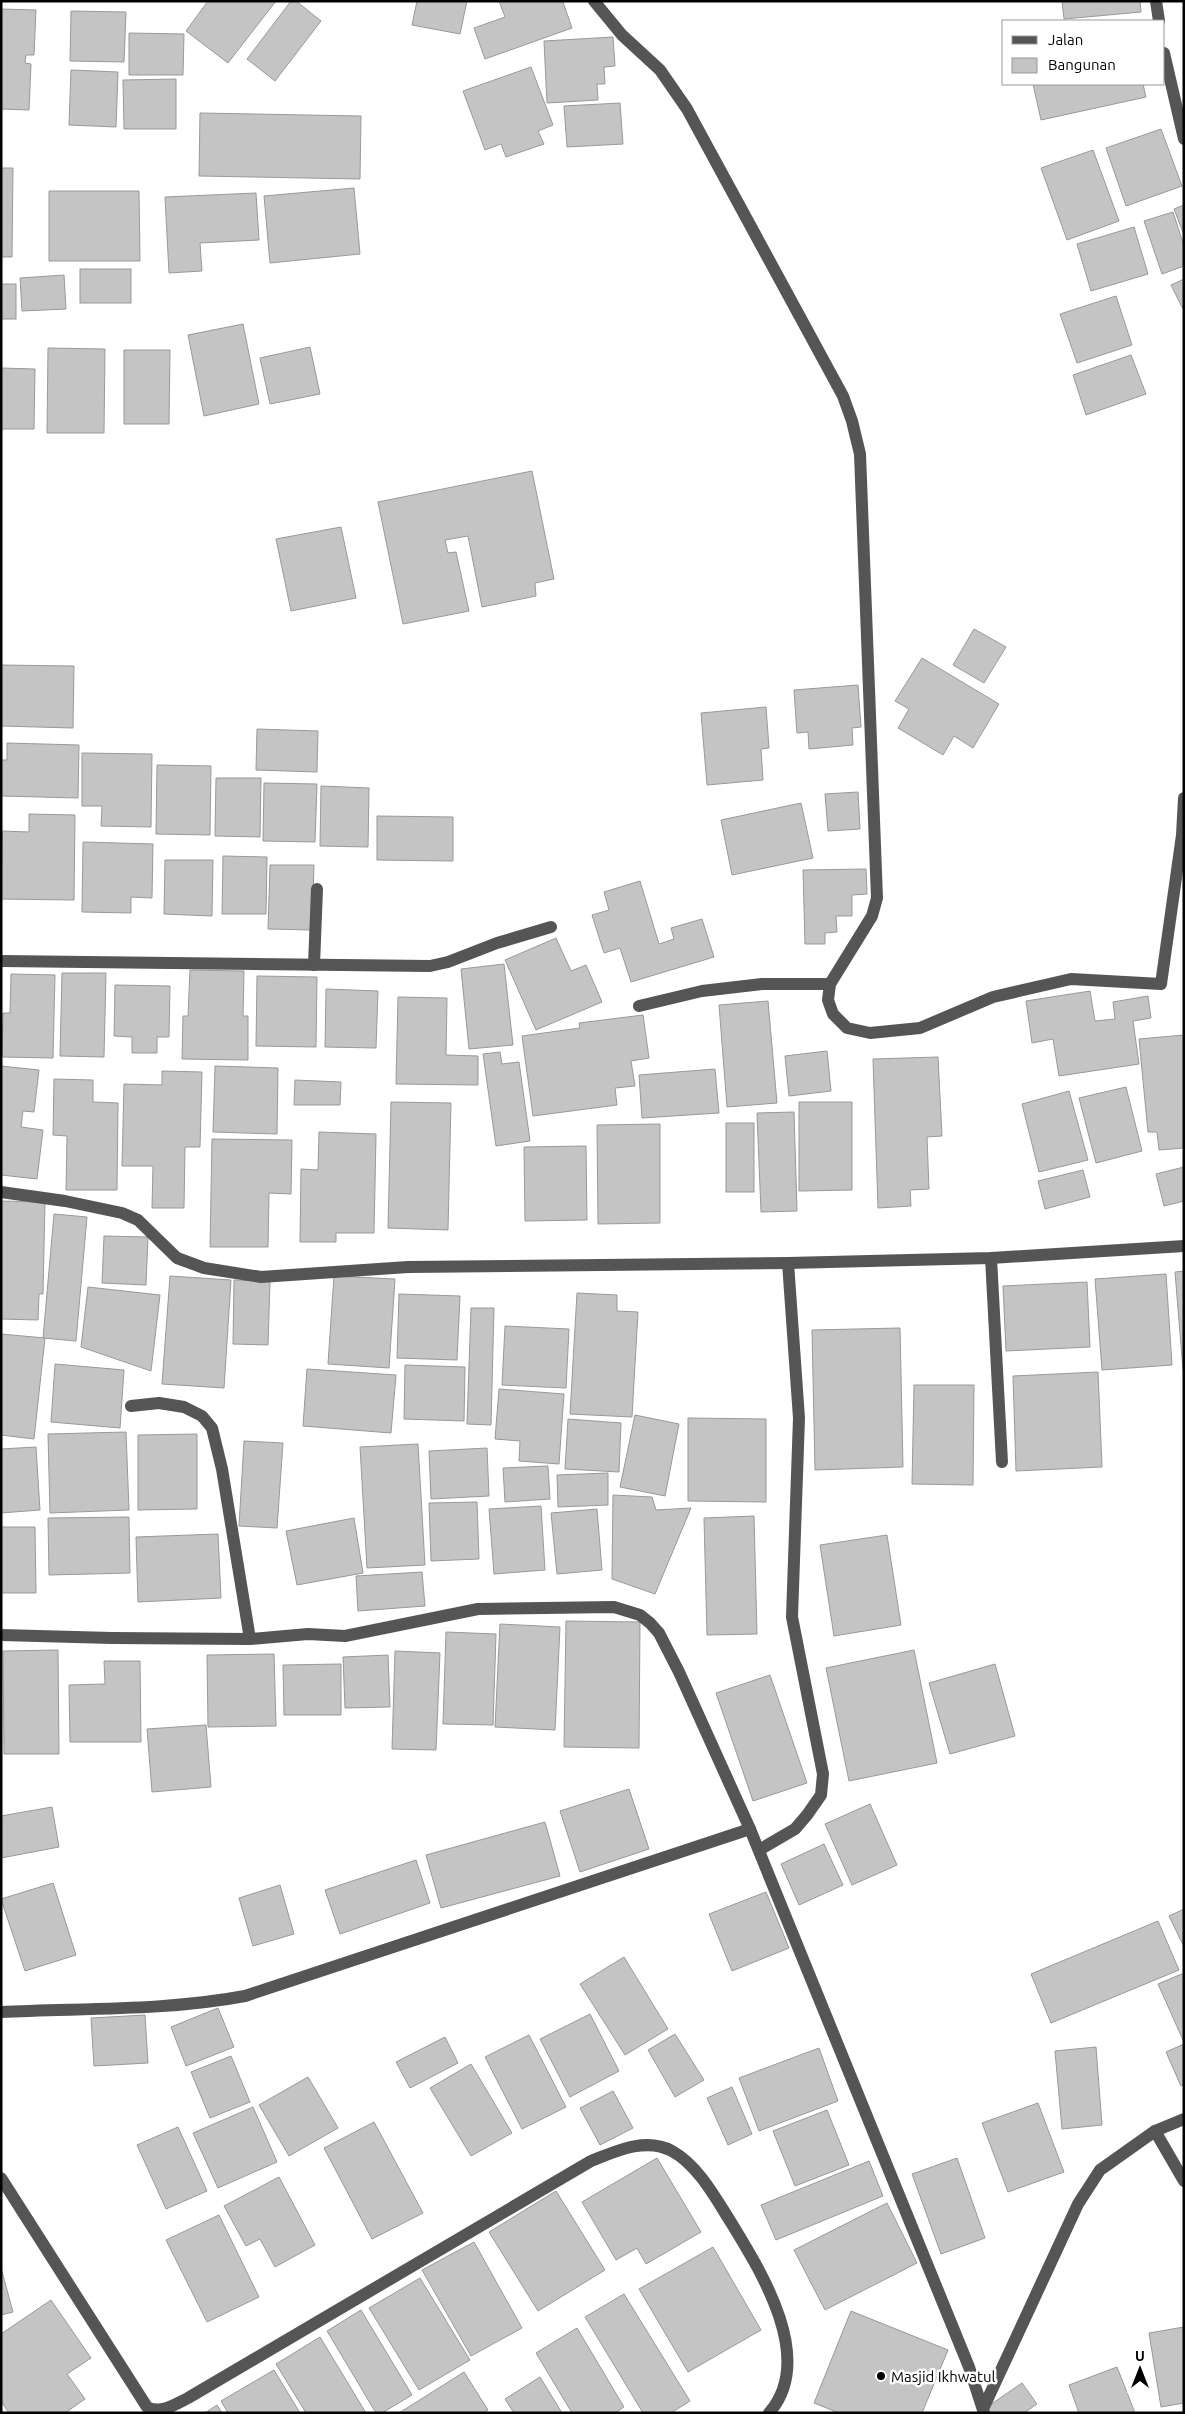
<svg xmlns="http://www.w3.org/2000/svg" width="1185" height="2414" font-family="Ubuntu,sans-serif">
  <rect width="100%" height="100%" fill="#fff"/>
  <g fill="#c4c4c4" stroke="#999">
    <path d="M208 1H276L228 63 186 31Z"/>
    <path d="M291 1H296L321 21 275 81 247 59Z"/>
    <path d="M417 1H467L460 34 412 25Z"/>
    <path d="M499 1H565L563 2 572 28 485 59 474 28 505 17Z"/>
    <path d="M1062 1H1140L1141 12 1064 19Z"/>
    <path d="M1 9 36 10 34 55H26L25 63 31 64 29 110 1 109Z"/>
    <path d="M71 11 126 12 124 62 70 61Z"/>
    <path d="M129 33 184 34 183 75H129Z"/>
    <path d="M613 37 615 66 604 67 605 84H597L598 100 547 103 544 41Z"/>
    <path d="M531 67 553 125 538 131 544 144 506 157 501 144 485 150 463 91Z"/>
    <path d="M71 70 118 72 116 127 69 125Z"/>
    <path d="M176 79V129H124L123 80Z"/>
    <path d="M1033 84H1143L1146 97 1041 120Z"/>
    <path d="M620 103 623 144 567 147 564 106Z"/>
    <path d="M200 113 361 116 360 179 199 176Z"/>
    <path d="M1161 129 1182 186 1126 206 1106 148Z"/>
    <path d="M1093 150 1119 221 1067 240 1041 168Z"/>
    <path d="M1 168H13L12 257H1Z"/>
    <path d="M354 188 360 254 270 263 264 196Z"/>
    <path d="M49 191H139L140 261H49Z"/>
    <path d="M256 193 259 240 200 243 202 271 169 273 165 197Z"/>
    <path d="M1184 205V235L1174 209Z"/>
    <path d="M1173 212 1184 246V266L1162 274 1144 221Z"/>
    <path d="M1134 227 1148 274 1091 291 1077 244Z"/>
    <rect x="80" y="269" width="51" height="34"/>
    <path d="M64 275 66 309 22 311 20 278Z"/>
    <path d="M1184 279V309H1183L1171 285Z"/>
    <rect x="1" y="284" width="15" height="35"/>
    <path d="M1116 296 1132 345 1077 363 1060 314Z"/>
    <path d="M243 324 259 404 204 416 188 335Z"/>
    <path d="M310 347 320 394 270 404 260 358Z"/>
    <path d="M48 348 105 349 104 433H47Z"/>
    <path d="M124 350H170L169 424H124Z"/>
    <path d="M1131 355 1146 394 1086 415 1073 375Z"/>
    <path d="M1 368 35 369 34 429H1Z"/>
    <path d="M532 471 554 579 535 583 536 596 482 607 468 536 445 540 448 553 456 552 469 611 403 624 378 502Z"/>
    <path d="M341 527 356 598 291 611 276 539Z"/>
    <path d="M974 629 1006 647 984 683 953 665Z"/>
    <path d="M922 658 999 704 973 748 954 736 943 755 898 728 909 709 895 701Z"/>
    <path d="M1 665 74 666 73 728 1 726Z"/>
    <path d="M858 685 861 727 852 728 853 745 809 749 808 732 797 733 794 690Z"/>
    <path d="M766 707 769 748 761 749 763 780 707 785 701 713Z"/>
    <path d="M257 729 318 731 317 772 256 770Z"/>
    <path d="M7 743 79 745 78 798 1 796V760H7Z"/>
    <path d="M82 753 152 754 151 827 101 826 102 806H82Z"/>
    <path d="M157 765 211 766 210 835 156 834Z"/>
    <path d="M216 778H261L260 837 215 836Z"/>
    <path d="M264 783 317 784 315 842 263 841Z"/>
    <path d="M321 786 369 788 368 847 320 846Z"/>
    <path d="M858 792 860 829 828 831 825 794Z"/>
    <path d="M801 803 813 858 732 875 721 820Z"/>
    <path d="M29 814 75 815 74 900 1 899 2 831 29 832Z"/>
    <path d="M377 816 453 817V861L377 860Z"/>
    <path d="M83 842 153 844 152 898 131 897V913L82 912Z"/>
    <path d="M223 856 267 857 266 914H222Z"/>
    <path d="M165 860H213L212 916 164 914Z"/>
    <path d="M270 865H314L312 930 268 929Z"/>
    <path d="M866 869 867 894 852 895V916H836L837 932 825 933V944H805L803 870Z"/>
    <path d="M640 881 659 944 674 939 671 928 702 919 714 957 631 982 620 948 604 953 592 915 609 910 604 892Z"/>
    <path d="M556 938 571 971 586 965 602 1002 536 1030 505 960Z"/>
    <path d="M504 964 513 1045 469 1049 461 969Z"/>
    <path d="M190 970 244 971 243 1016H248V1060L182 1059 183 1016H188Z"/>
    <path d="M62 973H106L104 1057 60 1056Z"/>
    <path d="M11 974 55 975 53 1058 2 1057 3 1013H10Z"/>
    <path d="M257 976 317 977 316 1047 256 1046Z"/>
    <path d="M115 985 170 986 169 1037H157V1053H132V1037L114 1036Z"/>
    <path d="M326 989 378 991 376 1048 325 1047Z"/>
    <path d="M1090 991 1095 1021 1115 1019 1113 1002 1148 996 1151 1018 1133 1021 1139 1064 1059 1076 1053 1039 1032 1043 1026 1001Z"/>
    <path d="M398 997 447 998 446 1055 478 1056V1085L396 1084Z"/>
    <path d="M768 1001 777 1103 727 1107 719 1005Z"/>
    <path d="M643 1015 649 1058 631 1061 635 1086 615 1088 617 1105 533 1116 522 1036 580 1028 579 1023Z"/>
    <path d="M1184 1035V1148L1159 1150 1157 1132H1148L1139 1039Z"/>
    <path d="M827 1051 831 1091 789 1096 785 1056Z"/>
    <path d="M500 1052 502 1064 519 1062 530 1141 496 1146 483 1054Z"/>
    <path d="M938 1057 942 1136 927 1137 929 1189 910 1190 911 1206 878 1208 873 1059Z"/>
    <path d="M1 1066 39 1070 34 1112 23 1111 21 1127 43 1130 37 1179 1 1175Z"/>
    <path d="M215 1066 278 1068 277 1134 213 1132Z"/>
    <path d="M715 1069 719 1113 642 1118 639 1075Z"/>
    <path d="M162 1071 202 1072 200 1147H185L184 1208H152L153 1166H122L124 1084 162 1085Z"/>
    <path d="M54 1079 93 1080V1102L118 1103 117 1190H66L67 1136 53 1135Z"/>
    <path d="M295 1080 341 1082 340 1105H294Z"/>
    <path d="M1126 1087 1142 1151 1096 1163 1079 1098Z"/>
    <path d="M1069 1091 1088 1160 1039 1172 1022 1104Z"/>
    <path d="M391 1102 451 1103 448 1230 388 1228Z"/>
    <path d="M799 1102H852V1190L799 1191Z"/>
    <path d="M794 1112 797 1211 761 1212 757 1113Z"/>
    <rect x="726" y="1123" width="28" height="69"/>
    <path d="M660 1124V1223L598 1224 597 1125Z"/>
    <path d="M319 1132 376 1134 374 1233H336V1242H300L301 1169 318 1170Z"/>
    <path d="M212 1139 292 1140 291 1194 269 1193 268 1247H210Z"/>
    <path d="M586 1146 587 1220 525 1221 524 1147Z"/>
    <path d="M1184 1167V1201L1164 1206 1156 1174Z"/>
    <path d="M1083 1170 1090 1197 1045 1209 1038 1181Z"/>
    <path d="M1 1201 45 1202 43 1294H39L38 1320 1 1319Z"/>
    <path d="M54 1214 87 1217 76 1341 43 1338Z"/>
    <path d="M104 1236 148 1237 146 1285 102 1283Z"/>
    <path d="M1184 1271V1370H1183L1175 1272Z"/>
    <path d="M1166 1274 1172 1365 1102 1370 1095 1279Z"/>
    <path d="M170 1276 231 1280 224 1388 162 1384Z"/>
    <path d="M334 1276 395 1279 389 1368 328 1364Z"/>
    <path d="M234 1280 270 1281 268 1345 233 1344Z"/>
    <path d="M1087 1282 1090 1347 1006 1351 1003 1286Z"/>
    <path d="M88 1287 160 1295 151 1371 81 1347Z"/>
    <path d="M577 1293 617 1295V1311L638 1312 632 1417 570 1414Z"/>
    <path d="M399 1294 460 1296 457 1360 397 1358Z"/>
    <path d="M471 1308H494L491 1425 467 1424Z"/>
    <path d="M505 1326 569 1329 566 1388 502 1385Z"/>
    <path d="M900 1328 903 1467 815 1470 812 1330Z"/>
    <path d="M1 1334 45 1338 34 1439 1 1435Z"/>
    <path d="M55 1364 124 1370 120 1428 51 1422Z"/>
    <path d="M405 1365 465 1367 464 1421 404 1419Z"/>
    <path d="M307 1369 396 1375 391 1433 303 1426Z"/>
    <path d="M1098 1372 1102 1467 1016 1471 1013 1376Z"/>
    <path d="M914 1385H974L973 1485 912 1484Z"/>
    <path d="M499 1389 564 1394 559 1464 519 1461 520 1441 495 1439Z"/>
    <path d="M635 1415 679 1424 665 1496 620 1487Z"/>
    <path d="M688 1418 766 1419V1502L688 1501Z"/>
    <path d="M568 1419 621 1423 619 1472 565 1469Z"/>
    <path d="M126 1432 129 1510 50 1513 48 1434Z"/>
    <path d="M197 1434V1509L138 1510V1435Z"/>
    <path d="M244 1441 283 1443 277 1528 239 1526Z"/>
    <path d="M418 1444 425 1565 367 1568 360 1447Z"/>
    <path d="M36 1447 40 1510 1 1513V1449Z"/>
    <path d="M487 1448 489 1496 431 1499 429 1451Z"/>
    <path d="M548 1466 550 1499 505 1502 503 1468Z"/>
    <path d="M608 1473V1505L558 1507 557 1475Z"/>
    <path d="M613 1495 652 1497 656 1510 691 1508 655 1594 612 1579Z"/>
    <path d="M477 1502 479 1559 431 1561 429 1503Z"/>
    <path d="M541 1506 545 1570 494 1574 489 1509Z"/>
    <path d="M597 1509 602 1570 557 1574 551 1513Z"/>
    <path d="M754 1516 757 1634 707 1635 704 1518Z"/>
    <path d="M129 1517 130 1573 49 1575 48 1518Z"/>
    <path d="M354 1518 363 1573 297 1585 286 1531Z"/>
    <path d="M1 1527H35L36 1593H1Z"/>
    <path d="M218 1534 221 1598 138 1602 136 1537Z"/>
    <path d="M887 1535 901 1625 834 1636 820 1545Z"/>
    <path d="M422 1572 425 1606 358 1611 356 1576Z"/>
    <path d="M566 1621 640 1622 639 1748 564 1747Z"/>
    <path d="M500 1624 560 1627 555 1730 495 1727Z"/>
    <path d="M446 1632 496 1634 493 1725 443 1724Z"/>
    <path d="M58 1650 59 1754H4L3 1651Z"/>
    <path d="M914 1650 937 1763 849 1781 826 1668Z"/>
    <path d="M395 1651 440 1653 436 1750 392 1749Z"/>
    <path d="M274 1654 276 1726 208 1727 207 1655Z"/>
    <path d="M388 1655 390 1707 345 1708 343 1657Z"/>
    <path d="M104 1661H140L141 1742H70L69 1685 105 1684Z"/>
    <path d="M341 1664V1715H284L283 1665Z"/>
    <path d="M995 1664 1015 1736 950 1754 929 1683Z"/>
    <path d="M770 1675 807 1783 753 1801 716 1693Z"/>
    <path d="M206 1725 211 1787 152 1792 147 1729Z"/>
    <path d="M629 1789 649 1849 580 1872 560 1811Z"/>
    <path d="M870 1804 897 1865 852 1885 825 1824Z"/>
    <path d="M52 1807 59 1847 1 1858V1816Z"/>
    <path d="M545 1822 560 1876 441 1908 426 1855Z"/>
    <path d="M824 1844 843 1885 799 1905 781 1864Z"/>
    <path d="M416 1860 430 1903 340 1934 325 1890Z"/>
    <path d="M53 1883 76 1955 25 1971 1 1899Z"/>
    <path d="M280 1885 294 1934 253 1946 239 1898Z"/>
    <path d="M766 1892 789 1948 732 1971 709 1914Z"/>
    <path d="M1184 1909V1947L1169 1916Z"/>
    <path d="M1158 1921 1179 1970 1051 2023 1031 1974Z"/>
    <path d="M624 1957 668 2029 625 2055 580 1984Z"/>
    <path d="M1184 1973V2039L1183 2040 1158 1984Z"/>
    <path d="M218 2008 234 2047 186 2066 171 2027Z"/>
    <path d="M590 2014 619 2071 570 2097 540 2039Z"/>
    <path d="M145 2015 148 2063 94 2066 91 2018Z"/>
    <path d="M675 2034 704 2080 675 2097 648 2050Z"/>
    <path d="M529 2035 566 2107 522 2129 485 2057Z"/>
    <path d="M445 2037 458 2063 410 2088 396 2062Z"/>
    <path d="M1184 2044V2084L1181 2086 1166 2052Z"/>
    <path d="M1096 2047 1102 2125 1062 2129 1055 2051Z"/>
    <path d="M819 2048 838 2101 759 2131 739 2078Z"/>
    <path d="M231 2056 250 2102 210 2118 191 2072Z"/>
    <path d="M471 2064 512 2133 471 2156 430 2088Z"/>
    <path d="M308 2077 338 2128 289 2156 259 2105Z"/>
    <path d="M732 2087 752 2134 728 2145 707 2098Z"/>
    <path d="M613 2091 633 2128 600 2145 580 2108Z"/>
    <path d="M1038 2103 1064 2172 1008 2192 982 2123Z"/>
    <path d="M253 2107 277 2162 218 2188 193 2133Z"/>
    <path d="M827 2110 849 2165 795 2186 773 2131Z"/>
    <path d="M374 2122 423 2213 372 2239 324 2148Z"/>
    <path d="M178 2127 207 2191 166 2209 137 2145Z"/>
    <path d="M657 2158 701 2232 646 2264 637 2248 616 2260 582 2202Z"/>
    <path d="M957 2158 985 2238 941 2254 912 2174Z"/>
    <path d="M869 2161 883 2196 776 2240 761 2205Z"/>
    <path d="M279 2177 315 2245 275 2267 260 2239 246 2246 224 2206Z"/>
    <path d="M556 2191 605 2270 538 2311 489 2232Z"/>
    <path d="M887 2203 917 2263 825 2310 794 2250Z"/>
    <path d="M219 2215 259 2297 207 2322 166 2240Z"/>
    <path d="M474 2242 522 2328 471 2356 422 2270Z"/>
    <path d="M713 2247 761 2330 688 2372 639 2289Z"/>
    <path d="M1 2268 13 2312 1 2315Z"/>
    <path d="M420 2278 470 2360 419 2390 369 2308Z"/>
    <path d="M624 2294 690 2401 671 2413H643L585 2317Z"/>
    <path d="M51 2300 91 2358 67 2374 85 2399 65 2413H9L1 2401V2334Z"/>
    <path d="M361 2310 412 2395 382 2413H376L327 2331Z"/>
    <path d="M851 2311 948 2350 922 2413H839L814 2403Z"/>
    <path d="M1184 2327V2403L1161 2407 1149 2333Z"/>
    <path d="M577 2328 624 2407 615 2413H572L536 2353Z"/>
    <path d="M320 2337 366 2413H306L276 2364Z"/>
    <path d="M1117 2367 1135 2413H1079L1069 2385Z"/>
    <path d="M274 2370 300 2413H228L221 2401Z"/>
    <path d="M464 2372 488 2410 483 2413H399Z"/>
    <path d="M540 2377 562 2413H514L505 2399Z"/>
    <path d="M1022 2383 1037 2404 1024 2413H991L987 2407Z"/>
    <path d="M217 2405 222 2413H205Z"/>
  </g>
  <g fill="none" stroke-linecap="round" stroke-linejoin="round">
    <g stroke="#555" stroke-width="12">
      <path d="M594 1 622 35 660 70 687 109 843 396 852 421 860 454 877 898 872 916 830 984 828 1000 833 1014 847 1028 870 1033 920 1028 993 997 1071 979 1161 984 1182 835 1184 798"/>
      <path d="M1156 1 1159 21"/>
      <path d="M1164 53 1184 139"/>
      <path d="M1 961 430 966 448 962 497 943 551 927"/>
      <path d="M314 965 317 889"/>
      <path d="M639 1006 702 991 762 984H830"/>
      <path d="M1 1192 65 1201 122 1213 138 1220 177 1258 204 1268 261 1277 408 1267 788 1263 991 1258 1184 1246"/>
      <path d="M991 1258 1002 1462"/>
      <path d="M131 1406 159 1403 184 1407 202 1416 212 1428 222 1469 250 1639"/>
      <path d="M1 1635 112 1638 250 1639 308 1634 345 1636 478 1609 614 1607 640 1615 650 1623 659 1633 679 1672 750 1829 969 2367 984 2413"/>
      <path d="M759 1850 795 1829 807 1815 821 1795 823 1774 792 1617 799 1418 788 1263"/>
      <path d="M1 2012C82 2008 165 2011 245 1996L750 1829"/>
      <path d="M1155 2131 1184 2181"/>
      <path d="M1 2178 147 2407C161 2414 174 2405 188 2398L591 2161C616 2151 646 2137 672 2151 699 2166 716 2199 732 2224 762 2273 816 2360 769 2413"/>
      <path d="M983 2409 1078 2204 1100 2170 1155 2131 1184 2119"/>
    </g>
  </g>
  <circle fill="#000" stroke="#fff" stroke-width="2" cx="881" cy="2376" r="5"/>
  <g text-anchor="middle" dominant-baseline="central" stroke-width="5" stroke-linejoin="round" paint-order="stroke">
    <g font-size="15" fill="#000" stroke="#fff" text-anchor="start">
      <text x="891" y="2376">Masjid Ikhwatul</text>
    </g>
  </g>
  <rect width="1185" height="2414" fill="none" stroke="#000000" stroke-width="5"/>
  <rect x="1002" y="20" width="162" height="65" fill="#ffffff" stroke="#999999"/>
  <rect x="1012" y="36" width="25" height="8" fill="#555555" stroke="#999999"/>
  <text x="1048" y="45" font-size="15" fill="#000000">Jalan</text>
  <rect x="1012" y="58" width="25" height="15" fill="#c4c4c4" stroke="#999999"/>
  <text x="1048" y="70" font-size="15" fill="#000000">Bangunan</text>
  <g transform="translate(1140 2369)" stroke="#ffffff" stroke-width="4" paint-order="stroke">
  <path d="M0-4L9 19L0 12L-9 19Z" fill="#000000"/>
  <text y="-8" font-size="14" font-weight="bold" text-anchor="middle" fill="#000000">U</text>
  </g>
</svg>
